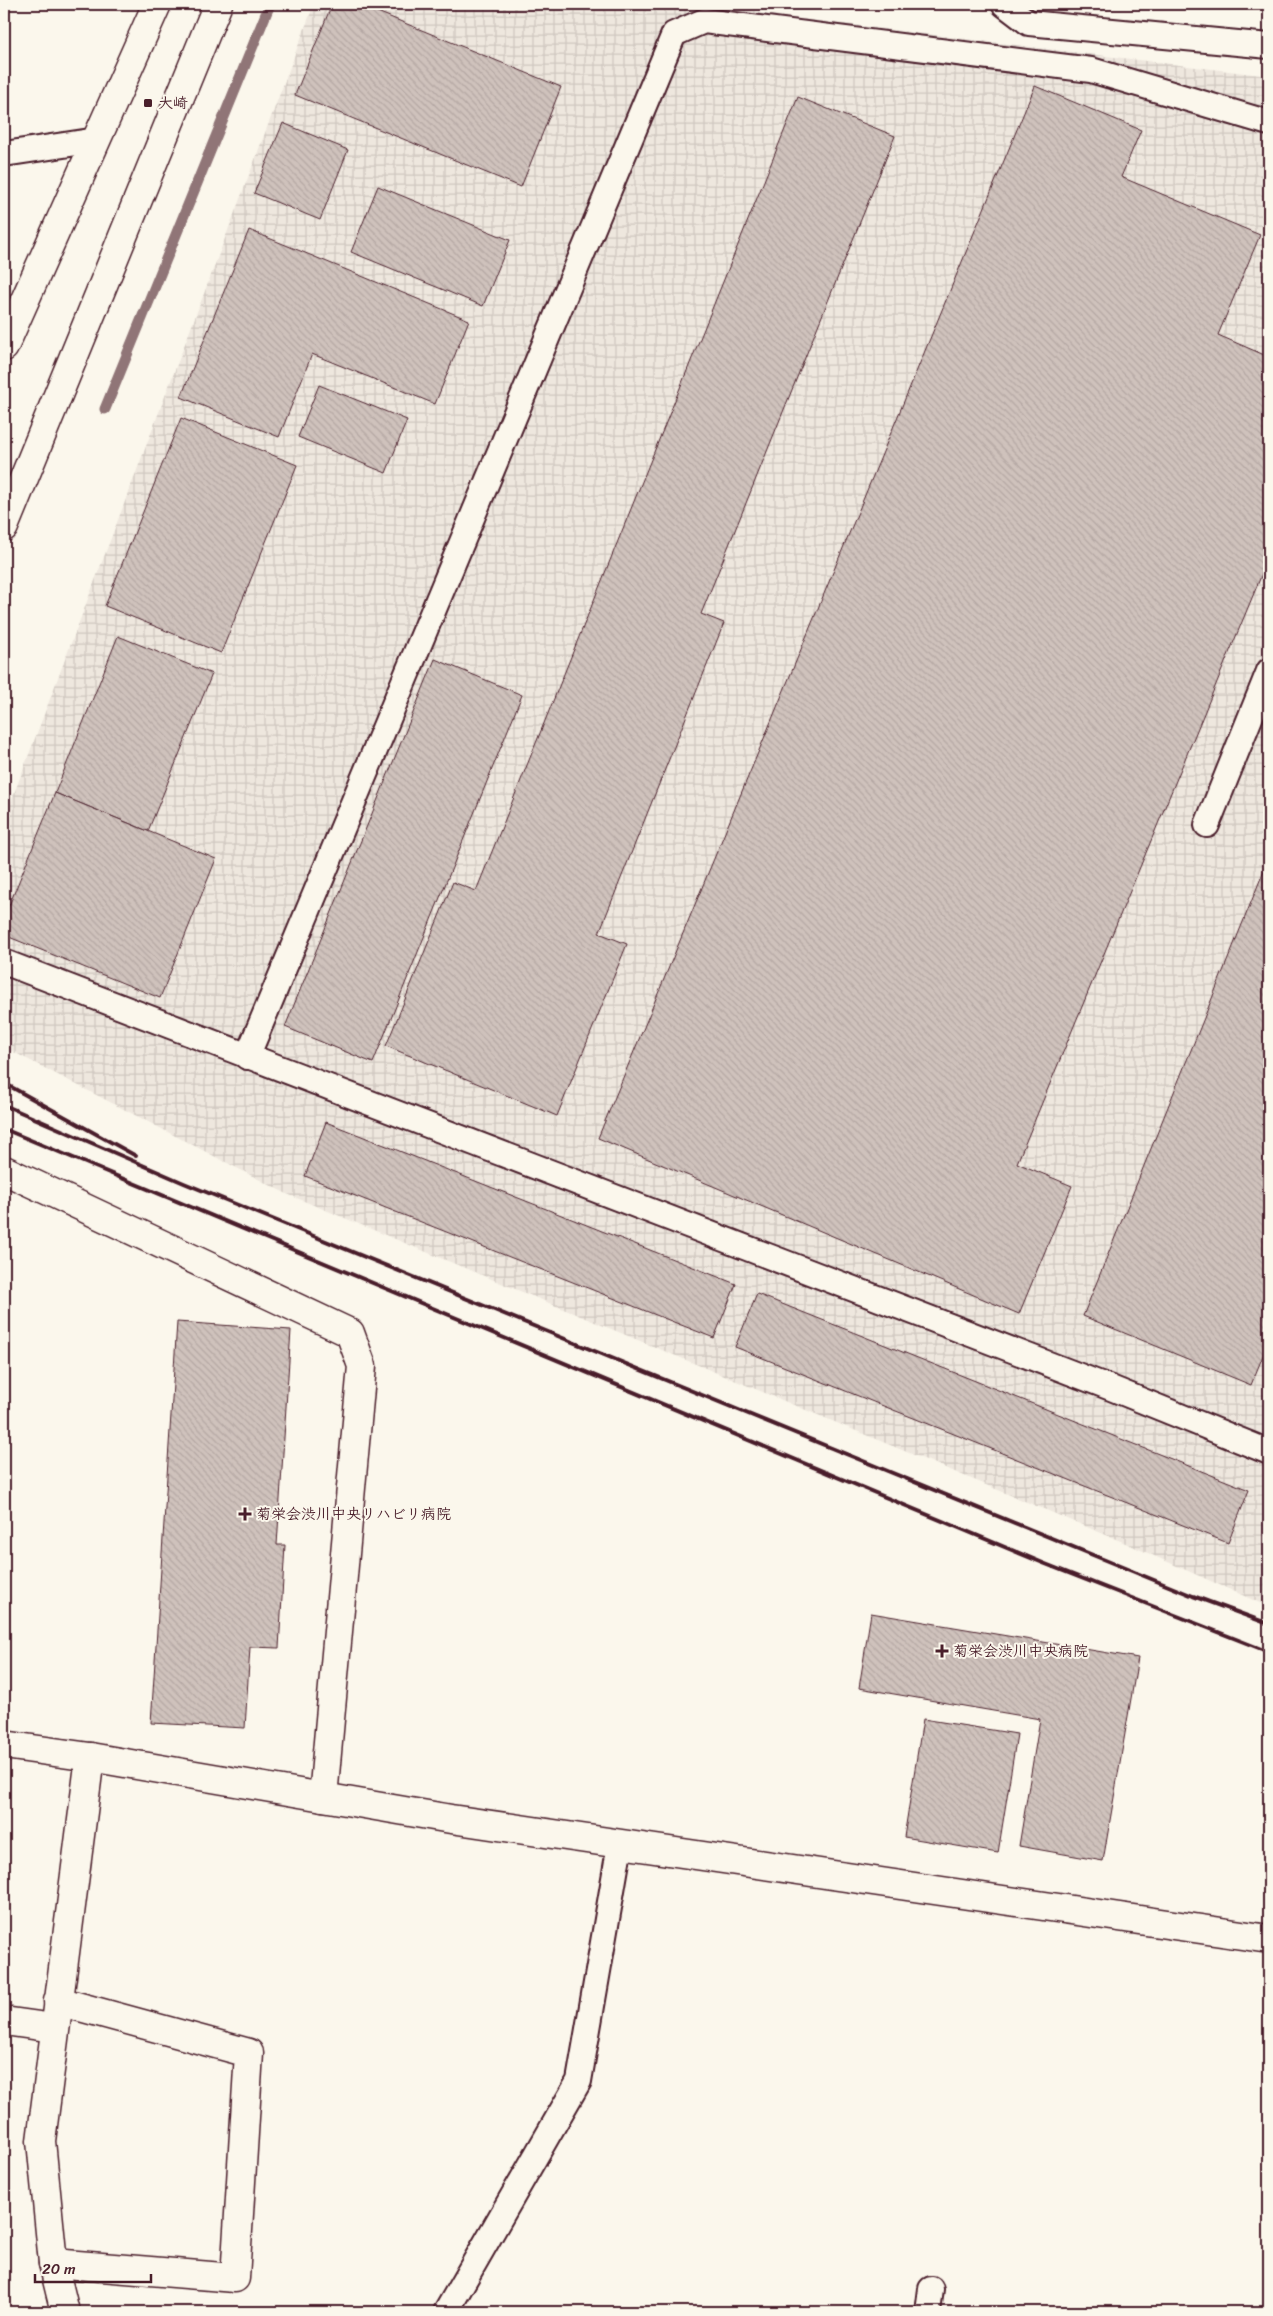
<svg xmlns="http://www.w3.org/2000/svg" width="1273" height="2316" font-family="Sriracha,'Klee One',sans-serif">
  <defs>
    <pattern id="industrial-grid" width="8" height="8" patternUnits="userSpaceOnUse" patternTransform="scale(1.25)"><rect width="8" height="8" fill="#eee7de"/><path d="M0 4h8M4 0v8" fill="none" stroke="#cec6bf"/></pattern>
    <pattern id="building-back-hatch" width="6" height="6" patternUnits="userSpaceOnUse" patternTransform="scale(1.25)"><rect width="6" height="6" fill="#cfc2bc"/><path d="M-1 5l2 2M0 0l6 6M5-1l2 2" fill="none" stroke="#b3a6a2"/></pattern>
  </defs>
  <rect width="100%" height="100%" fill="#fbf7ec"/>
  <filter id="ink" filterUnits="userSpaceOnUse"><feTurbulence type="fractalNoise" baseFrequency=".02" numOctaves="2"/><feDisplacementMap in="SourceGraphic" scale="10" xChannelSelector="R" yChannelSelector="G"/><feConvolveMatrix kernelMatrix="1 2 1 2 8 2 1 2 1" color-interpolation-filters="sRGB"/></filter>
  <g filter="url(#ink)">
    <path fill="url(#industrial-grid)" d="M314 4H737L762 14 1269 76V1607L1123 1542 287 1194 4 1047V820Z"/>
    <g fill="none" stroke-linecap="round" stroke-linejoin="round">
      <path stroke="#907477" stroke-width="11" d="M105 409 270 4"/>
    </g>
    <g fill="url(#building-back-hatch)" stroke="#4a1f2b">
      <path d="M332 4H358L561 87 521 187 295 95Z"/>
      <path d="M1035 86 1141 130 1121 177 1260 235 1218 335 1269 357V557L1017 1163 1072 1186 1019 1314 598 1138Z"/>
      <path d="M798 97 895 136 701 614 724 623 599 933 627 944 557 1116 386 1046 453 882 476 891Z"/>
      <path d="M283 123 348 150 320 220 254 193Z"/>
      <path d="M378 186 510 240 483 306 351 252Z"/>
      <path d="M249 230 469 320 435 404 312 354 279 437 181 397Z"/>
      <path d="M319 385 407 420 386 473 298 437Z"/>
      <path d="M181 418 297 465 221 653 105 606Z"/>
      <path d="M118 636 212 674 148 831 55 793Z"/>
      <path d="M435 659 522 695 373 1063 285 1027Z"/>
      <path d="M55 793 216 859 160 998 4 935V918Z"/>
      <path d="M1269 858V1341L1251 1385 1083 1316Z"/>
      <path d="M326 1122 736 1284 714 1338 305 1176Z"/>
      <path d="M757 1294 1249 1490 1228 1543 735 1347Z"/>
      <path d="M177 1322 291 1330 277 1545H285L279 1648 250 1647 245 1728 151 1723Z"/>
      <path d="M871 1613 1138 1658 1103 1861 1019 1846 1040 1719 859 1688Z"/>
      <path d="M923 1719 1017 1734 998 1853 904 1837Z"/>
    </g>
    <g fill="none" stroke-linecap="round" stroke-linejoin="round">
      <g stroke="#4a1f2b" stroke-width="28">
        <g id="service">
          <path d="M1004 4 1029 23 1269 46"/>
          <path d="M4 154 97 140"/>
          <path d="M1207 825 1269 671"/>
          <path d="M4 962 1111 1388 1269 1452"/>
          <path d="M247 1057 674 34 704 21 1091 70 1269 123"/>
          <path d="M446 2312 579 2081 620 1844"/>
          <path d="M928 2312 931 2289"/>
        </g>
      </g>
      <g stroke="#4a1f2b" stroke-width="31">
        <g id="minor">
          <path d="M4 1170 350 1333 362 1366 323 1797"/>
          <path d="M4 2021 54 2028"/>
          <path d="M53 2263 235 2278 249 2053 58 2001"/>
          <path d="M65 2312 53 2263 41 2141 90 1757"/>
        </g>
      </g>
      <g stroke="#4a1f2b" stroke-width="31">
        <g id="tertiary">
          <path d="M4 347 157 4"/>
          <path d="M4 527 218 4"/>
          <path d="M4 1745 90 1757 451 1819 1269 1939"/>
        </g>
      </g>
      <use href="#service" stroke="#fbf7ec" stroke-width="24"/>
      <use href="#minor" stroke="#fbf7ec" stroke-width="28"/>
      <use href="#tertiary" stroke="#fbf7ec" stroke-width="28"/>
      <g stroke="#4a1f2b" stroke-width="4">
        <path d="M4 1083 136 1156"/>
        <path d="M4 1105 184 1183 1193 1596 1269 1624"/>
        <path d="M4 1129 1043 1563 1269 1652"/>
      </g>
    </g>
  </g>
  <g fill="#4a1f2b" stroke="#fbf7ec" stroke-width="2">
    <rect x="143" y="98" width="10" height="10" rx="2.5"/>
    <path d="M242.5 1506.5h5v5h5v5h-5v5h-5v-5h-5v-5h5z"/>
    <path d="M939.5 1643.5h5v5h5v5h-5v5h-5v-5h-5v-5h5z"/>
  </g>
  <g text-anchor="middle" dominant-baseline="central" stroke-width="4" stroke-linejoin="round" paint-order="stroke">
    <g font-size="15" font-weight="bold" fill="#4a1f2b" stroke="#fbf7ec" text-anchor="start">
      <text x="158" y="103">大崎</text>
      <text x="256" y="1514">菊栄会渋川中央リハビリ病院</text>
      <text x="953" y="1651">菊栄会渋川中央病院</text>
    </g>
  </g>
  <rect width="1273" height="2316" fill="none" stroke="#fbf7ec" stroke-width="20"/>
  <rect x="10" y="10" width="1253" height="2296" fill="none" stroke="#4a1f2b" stroke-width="2" filter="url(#ink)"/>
  <path d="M35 2274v8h116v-8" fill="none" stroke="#4a1f2b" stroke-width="2.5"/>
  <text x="42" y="2274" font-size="15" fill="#4a1f2b" stroke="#fbf7ec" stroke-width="4" paint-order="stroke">20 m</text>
</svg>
